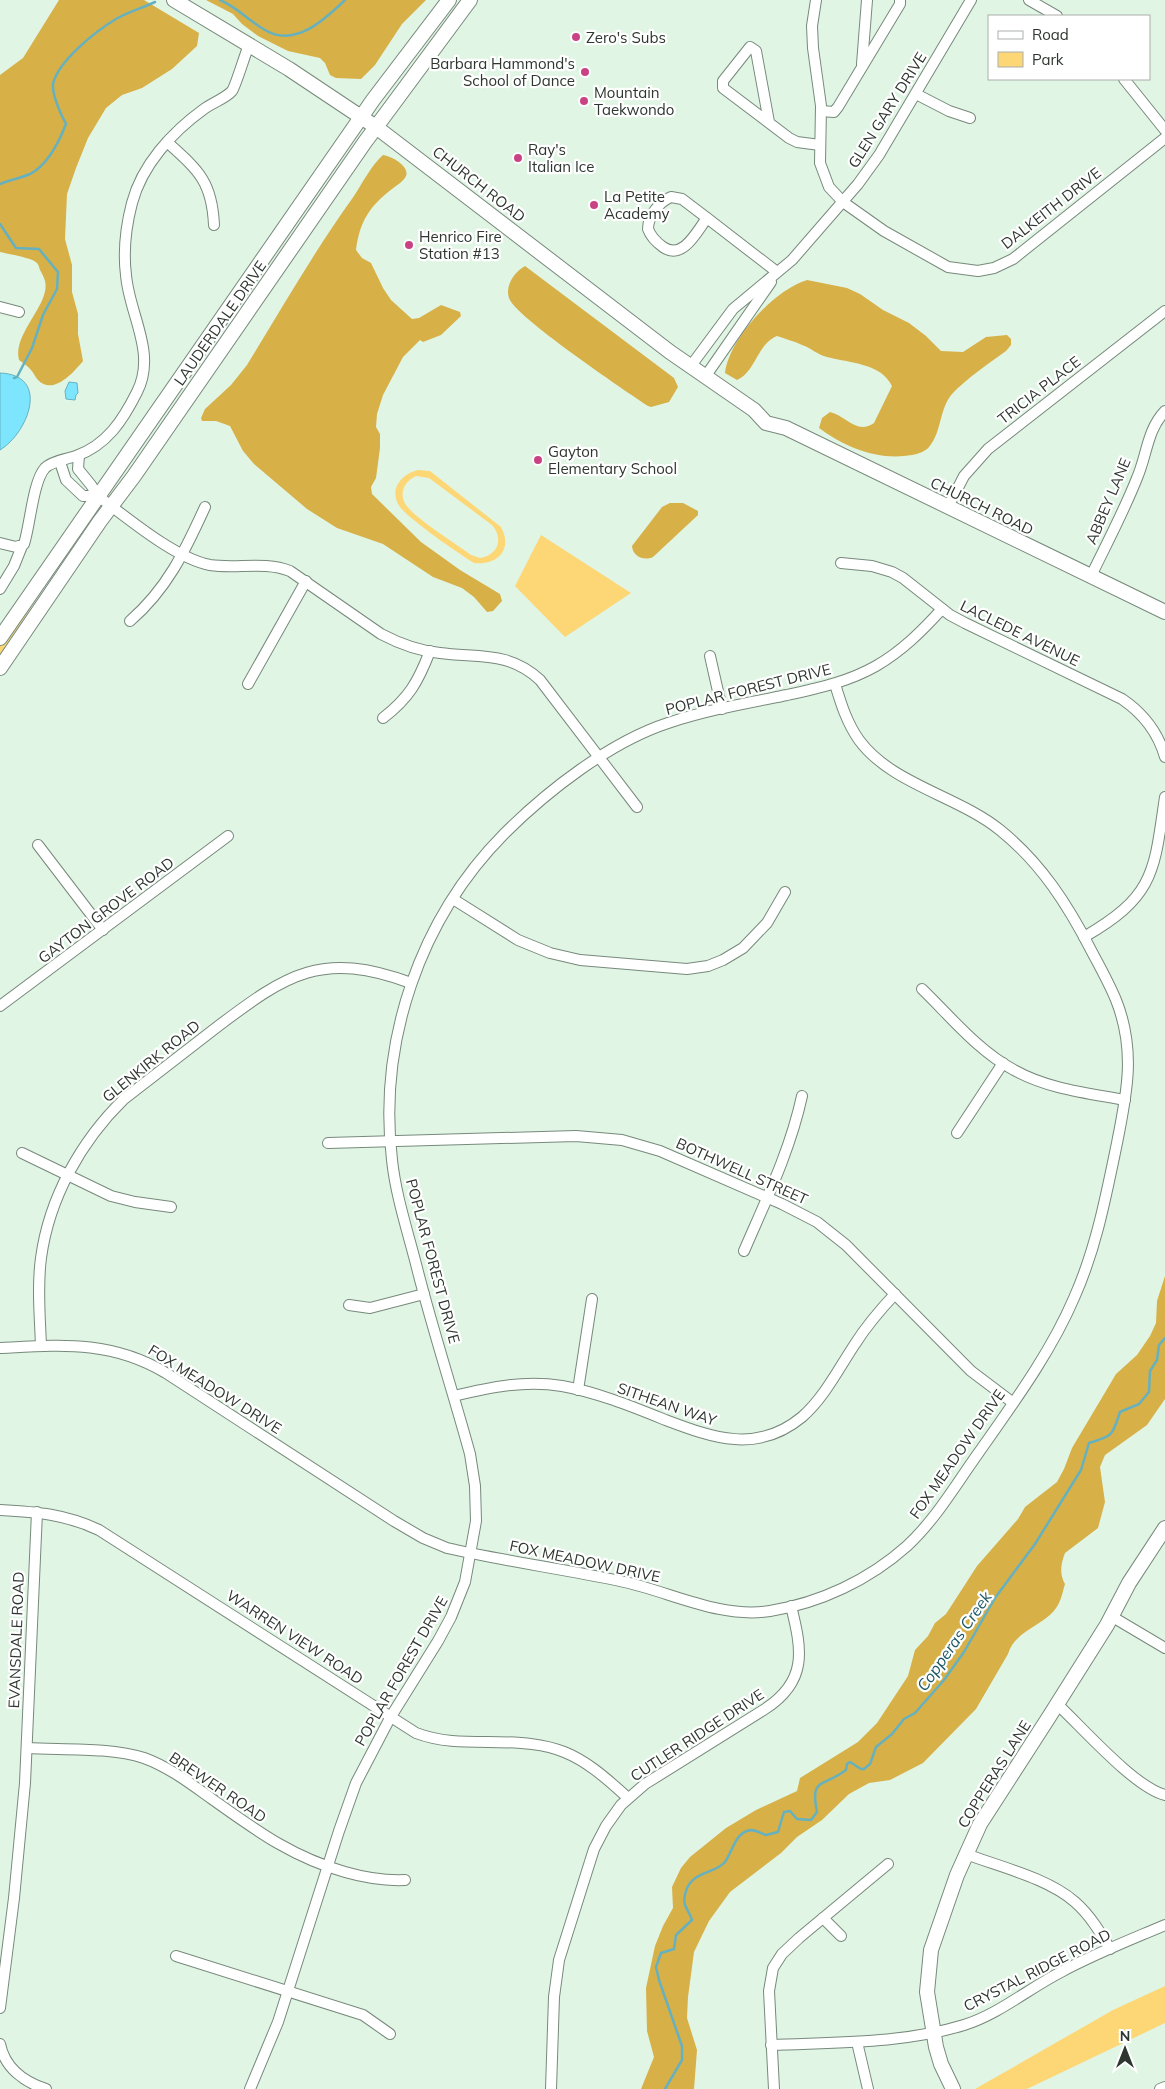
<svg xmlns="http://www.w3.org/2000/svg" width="1165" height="2089" font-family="Mulish,sans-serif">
  <rect width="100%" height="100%" fill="#e1f5e5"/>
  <g fill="#fdd776" fill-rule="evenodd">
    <path d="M418 470 430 471 501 527C513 549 498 566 474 563 459 554 410 520 400 507 388 490 401 474 418 470ZM416 476 429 478 492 525C504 539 498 555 480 558L471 555C455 543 416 519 406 505 398 493 405 481 416 476Z"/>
    <path d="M541 535 631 593 565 637 515 586Z"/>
    <path d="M44 582 46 584 0 656V646Z"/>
    <path d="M1165 1986V2023L1027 2089H975L1113 2010Z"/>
  </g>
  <g fill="#d7b048">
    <path d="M59 0H144L199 33 197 46 172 69 142 88 122 95 106 108 88 138 76 168 67 194 65 239 72 265V292L78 314V334L83 361C74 372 53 396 38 380 35 377 34 373 31 370 28 366 23 363 19 360 12 334 51 304 45 281 44 277 42 274 40 270 39 268 39 265 37 263 33 258 8 254 0 252V75L23 58Z"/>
    <path d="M206 0H426L402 24 375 65 361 79 336 78 330 75 325 63 320 58 288 51 258 36 242 24 233 14Z"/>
    <path d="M383 155C391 156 410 166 406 176 404 181 397 185 392 189 369 207 360 221 356 250L362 258 371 263 383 288 391 300 412 319 419 318 441 305 460 312 461 316 441 335 423 342 420 340 403 357 383 395 377 414 376 427 380 434V448L376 478 371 487 372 494 421 542 460 570 500 594 502 601 493 611 487 612 474 597 462 588 433 577 383 544 337 528 307 509 254 464 243 451 230 426 216 421H202L201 418 205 409 231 385 247 365C282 308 315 250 354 196 363 182 371 166 383 155Z"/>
    <path d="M525 266 674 378 678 387 669 402 651 407 648 406C627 392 514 316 509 298 505 286 514 272 525 266Z"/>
    <path d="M807 280 847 288 860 294 883 310 909 323 926 336 941 351 963 352 986 337 1007 335 1011 339V345L1006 351C989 363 966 379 952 394 939 409 942 432 929 447 926 451 918 454 912 455 879 461 846 448 819 428L822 418 830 412C846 416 857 435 874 423L892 386C881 363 849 363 827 357 818 355 811 348 802 345 794 341 785 339 777 336 757 344 756 372 737 380L725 373C729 339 774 290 807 280Z"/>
    <path d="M670 503H683L698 511V515L653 557C644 561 633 557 632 546L662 507Z"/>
    <path d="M1165 1276V1399L1147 1425 1105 1455 1100 1467 1105 1502 1098 1528 1065 1553C1061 1563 1059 1574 1065 1584 1063 1590 1062 1597 1059 1603 1048 1626 1016 1628 1008 1654L976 1709 923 1763 890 1780 869 1783 849 1794 822 1820 797 1837 781 1853 730 1892 709 1921 694 1952 688 1997 687 2018 697 2050 694 2089H641L654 2057 647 2031 646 1988 655 1946 663 1926 673 1908 672 1887 681 1868 690 1857 726 1828 756 1810 797 1791 800 1778 858 1742 877 1723 908 1676 915 1650 928 1636 935 1623 946 1614 977 1566 1018 1519 1025 1507 1057 1482 1064 1469 1072 1448 1116 1374 1137 1355 1150 1336 1156 1323 1157 1301Z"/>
  </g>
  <g fill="#7de6fe" stroke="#65b1c0">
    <path d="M0 373C51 375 28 433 0 450Z"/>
    <path d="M69 382 77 383 78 393 76 395 75 400 66 399 65 391Z"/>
  </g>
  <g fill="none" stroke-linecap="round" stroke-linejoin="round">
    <g stroke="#65b1c0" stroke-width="2.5">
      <path d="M220 0C237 7 249 21 265 30 295 48 324 20 345 0"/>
      <path d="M0 184C10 180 21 178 30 174 48 165 59 142 66 124 61 115 52 95 53 84 58 61 96 31 116 19 128 12 142 8 155 2"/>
      <path d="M0 224 16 248 39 249 58 272 57 289 43 315 32 348 17 377 14 378"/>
      <path d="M665 2089 682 2060V2046L659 1980 656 1967 661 1953 674 1949 676 1935 692 1920C688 1907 681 1907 686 1891 692 1871 715 1874 725 1862 732 1852 735 1835 747 1831 754 1828 760 1833 766 1835L778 1832 784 1812 790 1811 797 1819 811 1820 817 1812C810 1777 822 1788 846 1770L847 1764 850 1762 861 1769H864L870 1764 876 1747 892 1734 904 1719 915 1713 944 1680 964 1652 995 1598 1035 1544 1081 1470 1089 1443C1113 1436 1112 1436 1120 1412L1139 1404 1149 1392 1150 1371 1157 1360 1159 1345 1165 1338"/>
    </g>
    <g stroke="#77897b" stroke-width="12">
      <g id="street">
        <path d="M816 0 812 26 813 48 821 106 820 163 829 187 843 202 884 231 948 267 978 271 994 268 1013 259 1165 138"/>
        <path d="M1029 0 1057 16"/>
        <path d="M862 64 867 0"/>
        <path d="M1124 79 1165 130"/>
        <path d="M916 94 949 111 970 118"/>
        <path d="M821 111 834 112 838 107 900 4V0"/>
        <path d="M769 122 756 51 750 47 723 81V88L789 138 797 142 820 145"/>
        <path d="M167 142C198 170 212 181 214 225"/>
        <path d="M671 197 682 199 707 218C697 231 683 261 663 247 656 242 651 237 648 229 648 216 659 202 671 197Z"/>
        <path d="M707 218 777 272"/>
        <path d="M0 307 19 312"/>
        <path d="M690 367 733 309 792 260 858 184 879 155 971 0"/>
        <path d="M705 377 771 282"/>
        <path d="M79 455 78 469 91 485 98 496C126 517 176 559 210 565 237 569 264 561 290 571L381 634C400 644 419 651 440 653 478 658 509 651 540 680L637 807"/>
        <path d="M60 462 66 480 83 496H98"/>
        <path d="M948 507 964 476 988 449 1165 311"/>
        <path d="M0 543 16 547 24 544C30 526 33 481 45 468 52 461 67 459 76 456 107 445 123 420 137 392 157 353 129 314 126 275 123 251 126 226 132 203 142 165 172 132 204 109 212 103 226 98 232 91 236 85 245 54 249 45"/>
        <path d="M841 563 872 566 892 572 903 578 950 615 965 623 1122 699C1144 714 1158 732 1165 757"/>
        <path d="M1091 576C1107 543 1124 511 1137 478 1147 455 1147 430 1165 411"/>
        <path d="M0 589 14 566 22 546"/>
        <path d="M130 621C167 589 185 551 205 507"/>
        <path d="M710 656 722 709"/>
        <path d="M248 684 306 581"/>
        <path d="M383 718C409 698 418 682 430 651"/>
        <path d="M38 845 103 930"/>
        <path d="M453 899 518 940 550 953 580 960 687 969 708 966 723 960 743 948 767 923 785 892"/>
        <path d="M1084 937C1155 896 1154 872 1165 797"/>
        <path d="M922 989C950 1016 978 1051 1014 1070 1048 1089 1087 1093 1125 1100"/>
        <path d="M0 1006 228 836"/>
        <path d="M957 1133 1003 1063"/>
        <path d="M328 1143 576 1136 622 1140 660 1151 782 1204 817 1222 846 1245 971 1371 1012 1402"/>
        <path d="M22 1153 111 1196 135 1202 171 1207"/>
        <path d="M744 1251C766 1200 790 1151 802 1096"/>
        <path d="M349 1305 370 1308 424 1294"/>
        <path d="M41 1346C40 1317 37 1287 41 1258 49 1198 81 1141 124 1099 155 1075 186 1051 217 1027 287 974 322 950 411 983"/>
        <path d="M0 1348C61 1345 111 1340 166 1373L394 1521 423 1538 447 1548C504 1561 563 1569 620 1581 669 1591 719 1619 770 1611 820 1603 869 1580 907 1546 935 1520 955 1486 977 1455 1012 1405 1050 1354 1074 1298 1096 1249 1106 1196 1117 1143 1127 1093 1136 1050 1116 1000 1109 983 1100 967 1092 952 1068 905 1041 863 1000 830 958 796 891 784 859 740 847 723 841 704 835 684"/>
        <path d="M578 1390 592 1299"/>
        <path d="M454 1396C491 1387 525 1380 562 1386 596 1392 631 1406 663 1419 711 1437 756 1455 802 1417 824 1398 839 1368 855 1344 867 1325 880 1310 895 1294"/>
        <path d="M0 1510C37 1512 65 1514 99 1530L416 1733C440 1742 463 1742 488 1742 558 1742 577 1751 628 1798"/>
        <path d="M1111 1616 1165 1648"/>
        <path d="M1057 1704C1082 1727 1134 1787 1165 1795"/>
        <path d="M27 1748C62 1750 111 1747 144 1758 169 1767 191 1784 212 1799 257 1831 292 1857 345 1872 366 1878 383 1881 405 1880"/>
        <path d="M966 1854C1000 1867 1048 1878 1075 1902 1090 1915 1100 1932 1110 1949"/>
        <path d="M823 1918 841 1936"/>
        <path d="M176 1956 363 2015 390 2034"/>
        <path d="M0 2008 14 1898 25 1783 37 1512"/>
        <path d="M857 2042 868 2089"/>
        <path d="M0 2044C5 2068 24 2082 46 2089"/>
        <path d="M771 2045C835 2042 902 2044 964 2025 999 2014 1028 1989 1061 1972 1094 1954 1130 1940 1165 1925"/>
        <path d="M250 2089 278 2022 339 1831 356 1783 390 1718 438 1641 451 1617 465 1582 476 1521 475 1486 470 1454C453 1392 433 1331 417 1268 408 1232 396 1197 392 1160 378 1041 420 919 504 834 547 791 610 742 668 723 707 710 747 703 787 695 818 688 848 682 876 666 902 651 922 631 942 609"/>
        <path d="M551 2089 554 1997 559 1960 594 1849 606 1826 621 1805 645 1784 765 1709C808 1681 802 1650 791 1606"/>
        <path d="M774 2089 769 1991 773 1968 782 1954 799 1938 888 1864"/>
        <path d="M1160 2089 1165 2087"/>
      </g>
    </g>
    <g stroke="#77897b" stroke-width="16">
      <g id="secondary">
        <path d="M174 0 289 69 376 127 670 352 754 410 766 423 786 428 1165 612"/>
        <path d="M0 638 373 100 449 0"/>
        <path d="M0 668 100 521 134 476 365 142 470 0"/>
        <path d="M953 2089 941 2064 936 2047 927 1992 931 1950 957 1875 980 1824 1049 1717 1107 1625 1129 1583 1165 1528"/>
      </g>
    </g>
    <use href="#street" stroke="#fff" stroke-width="10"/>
    <use href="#secondary" stroke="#fff" stroke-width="14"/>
  </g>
  <g fill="#c94384" stroke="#fff" stroke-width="2">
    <circle cx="576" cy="37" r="5"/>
    <circle cx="585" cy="72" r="5"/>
    <circle cx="584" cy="101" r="5"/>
    <circle cx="518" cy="158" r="5"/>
    <circle cx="594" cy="205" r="5"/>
    <circle cx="409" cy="245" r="5"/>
    <circle cx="538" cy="460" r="5"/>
  </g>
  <g text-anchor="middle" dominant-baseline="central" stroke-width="4.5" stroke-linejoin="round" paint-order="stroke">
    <g font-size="15" fill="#2e3630" stroke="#fff" text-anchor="start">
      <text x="586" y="37">Zero's Subs</text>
      <text x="575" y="63" text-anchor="end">Barbara Hammond's<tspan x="575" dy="17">School of Dance</tspan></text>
      <text x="594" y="92">Mountain<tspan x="594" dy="17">Taekwondo</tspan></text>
      <text x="528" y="149">Ray's<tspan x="528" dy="17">Italian Ice</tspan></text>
      <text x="604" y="196">La Petite<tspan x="604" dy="17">Academy</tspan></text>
      <text x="419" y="236">Henrico Fire<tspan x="419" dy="17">Station #13</tspan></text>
      <text x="548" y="451">Gayton<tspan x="548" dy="17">Elementary School</tspan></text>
    </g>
    <g font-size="15" fill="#2e3630" stroke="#fff">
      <text transform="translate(887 110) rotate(-58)">GLEN GARY DRIVE</text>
      <text transform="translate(479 184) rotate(38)">CHURCH ROAD</text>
      <text transform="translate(1051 208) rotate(-38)">DALKEITH DRIVE</text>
      <text transform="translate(220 323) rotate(-55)">LAUDERDALE DRIVE</text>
      <text transform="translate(1039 390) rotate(-38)">TRICIA PLACE</text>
      <text transform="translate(1108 501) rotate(-67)">ABBEY LANE</text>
      <text transform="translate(982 506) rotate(26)">CHURCH ROAD</text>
      <text transform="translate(1020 633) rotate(26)">LACLEDE AVENUE</text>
      <text transform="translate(748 689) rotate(-14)">POPLAR FOREST DRIVE</text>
      <text transform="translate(106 910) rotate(-37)">GAYTON GROVE ROAD</text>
      <text transform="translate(151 1061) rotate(-39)">GLENKIRK ROAD</text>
      <text transform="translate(742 1171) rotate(24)">BOTHWELL STREET</text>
      <text transform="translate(433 1261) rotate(75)">POPLAR FOREST DRIVE</text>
      <text transform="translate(215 1389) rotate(32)">FOX MEADOW DRIVE</text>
      <text transform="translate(667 1404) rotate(19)">SITHEAN WAY</text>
      <text transform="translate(957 1454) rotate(-55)">FOX MEADOW DRIVE</text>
      <text transform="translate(585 1561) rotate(12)">FOX MEADOW DRIVE</text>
      <text transform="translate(295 1637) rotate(33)">WARREN VIEW ROAD</text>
      <text transform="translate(16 1640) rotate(-88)">EVANSDALE ROAD</text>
      <text transform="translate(401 1671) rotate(-60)">POPLAR FOREST DRIVE</text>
      <text transform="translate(697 1735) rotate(-33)">CUTLER RIDGE DRIVE</text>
      <text transform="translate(994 1774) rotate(-58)">COPPERAS LANE</text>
      <text transform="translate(218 1787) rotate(34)">BREWER ROAD</text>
      <text transform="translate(1037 1970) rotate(-27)">CRYSTAL RIDGE ROAD</text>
    </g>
    <g font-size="16" font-style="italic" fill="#1c5864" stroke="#fff">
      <text transform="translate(954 1641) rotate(-55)">Copperas Creek</text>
    </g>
  </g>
  <rect x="988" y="15" width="162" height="65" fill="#ffffff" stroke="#abafac"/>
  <rect x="998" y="31" width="25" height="8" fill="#ffffff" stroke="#abafac"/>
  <text x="1032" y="40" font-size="15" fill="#2e3630">Road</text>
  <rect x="998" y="52" width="25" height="15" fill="#fdd776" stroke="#abafac"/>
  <text x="1032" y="65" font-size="15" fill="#2e3630">Park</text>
  <g transform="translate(1125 2049)" stroke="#ffffff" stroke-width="4" paint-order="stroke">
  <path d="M0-4L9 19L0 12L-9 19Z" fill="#2e3630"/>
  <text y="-8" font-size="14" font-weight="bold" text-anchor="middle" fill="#2e3630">N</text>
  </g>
</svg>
